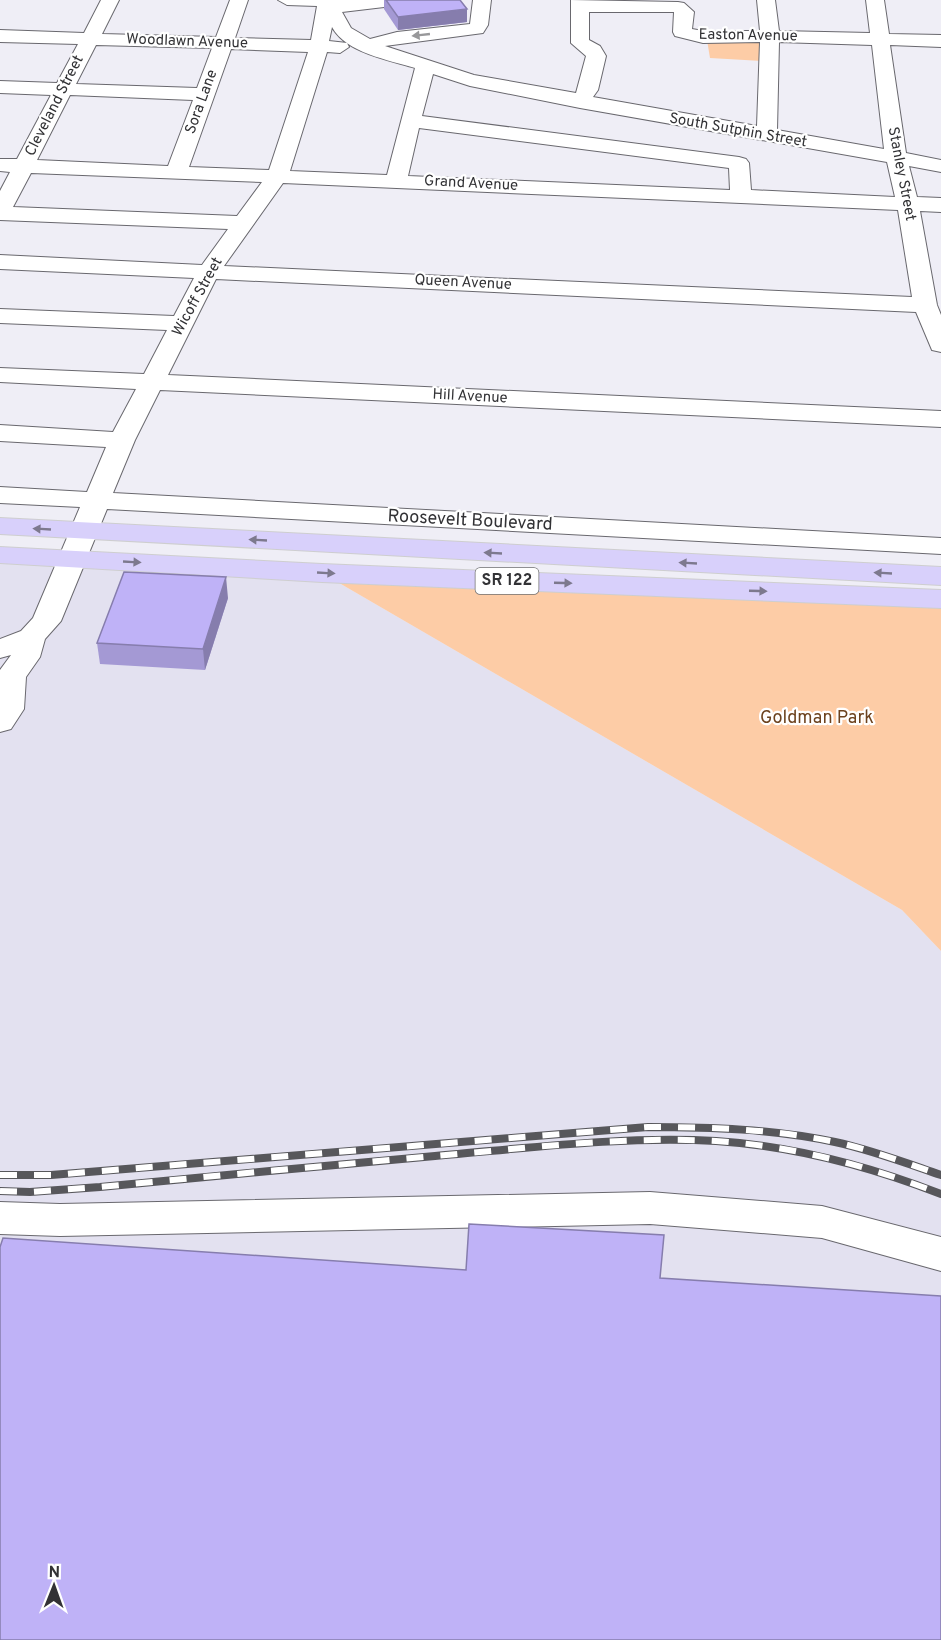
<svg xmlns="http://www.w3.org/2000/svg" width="941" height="1640" font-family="Overpass,sans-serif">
  <rect width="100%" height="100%" fill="#efeef6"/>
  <path fill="#e3e1f0" d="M0 555 322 573 902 910 941 951V1640H0Z"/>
  <g fill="#fdcca6">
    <path d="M707 40 761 42 762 61 710 58Z"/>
    <path d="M322 573 941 599V951L902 910Z"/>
  </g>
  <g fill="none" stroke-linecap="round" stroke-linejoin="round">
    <g stroke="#69686e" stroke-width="2">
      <g id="minor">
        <path d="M101 0H119L102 34 216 37 230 0H248L235 38 311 40 317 6 287 5 278 0H410L401 5 342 12 351 28 370 39 397 32 470 24 473 0H491L488 25 483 33 385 46 474 75 576 93 586 56 571 43V0L678 2 684 3 694 12 692 29 703 31H760L757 0H775L779 31 870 33 866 0H884L889 34 941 35V47L890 45 906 153 941 160V172L909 166 917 197 941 198V212L920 211 937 305 941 315V352L932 350 916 312 216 279 168 375 941 411V427L160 390 135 440 113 493 941 538V554L107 509 61 621 45 639 40 657 26 677 24 709 11 729 0 732V670L11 655 0 658V639L21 631 33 618 80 507 0 503V487L87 492 106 447 0 441V425L113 432 136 389 0 382V368L144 374 167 330 0 323V309L174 316 194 278 0 269V255L202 265 228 229 0 220V191L10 172 0 171V159H17L51 95 0 93V81L57 83 78 44 0 42V30L84 33ZM589 12H674L673 32 675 36 703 43 760 42 757 126 593 97 598 90 606 56 600 46 589 40ZM332 27C346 53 389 60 415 68L387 175 290 171 327 52 340 53 349 47 347 43 329 41ZM779 42 872 45 884 149 777 130ZM96 45 212 48 197 88 76 84ZM231 49 308 52 269 170 189 167ZM433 74 470 86 580 108 887 162 895 197 751 190 749 163 746 159 739 157 422 116ZM70 95 193 100 168 166 37 160ZM419 128 729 168 730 190 408 176ZM31 173 262 182 237 216 13 207ZM283 183 898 210 912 297 224 266Z"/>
        <path d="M650 1192 822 1206 941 1237V1271L822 1238 650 1224 60 1236 0 1234V1202L60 1204Z"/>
      </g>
    </g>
    <g stroke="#cececf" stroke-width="2">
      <g id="major">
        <path d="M0 518 941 567V585L0 534Z"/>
        <path d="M0 547 322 564 941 590V608L322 582 0 563Z"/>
      </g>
    </g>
    <use href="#minor" fill="#fff" fill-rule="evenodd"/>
    <use href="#major" fill="#d8d0fb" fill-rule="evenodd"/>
    <g stroke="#57575b" stroke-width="8">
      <g id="rail">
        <path d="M0 1175H51L648 1127C710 1127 774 1129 835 1142 872 1150 906 1163 941 1175"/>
        <path d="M0 1191 30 1192 100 1187C212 1176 323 1166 435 1156 529 1148 622 1136 716 1141 794 1146 869 1166 941 1194"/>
      </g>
    </g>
    <use href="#rail" stroke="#fff" stroke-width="6" stroke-dasharray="17" stroke-linecap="butt"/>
  </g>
  <g fill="#a499d4">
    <path d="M384 0H460L467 9V22L398 30 384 9Z"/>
    <path d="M228 598 205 670 100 664 97 643Z"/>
  </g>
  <g fill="#867dad">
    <path d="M467 9V22L398 30V17Z"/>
    <path d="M226 577 228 598 205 670 203 649Z"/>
  </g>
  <g fill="#bfb2f7" stroke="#867dad" stroke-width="1.5">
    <path d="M386 0H460L467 9 398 17Z"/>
    <path d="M124 572 226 577 203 649 97 643Z"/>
    <path d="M469 1224 664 1235 660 1278 941 1296V1640H0V1247L3 1238 466 1270Z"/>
  </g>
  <defs><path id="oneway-solid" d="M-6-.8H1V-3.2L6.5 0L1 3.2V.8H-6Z" transform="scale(1.5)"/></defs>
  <use fill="#98989a" href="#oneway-solid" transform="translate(421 35) rotate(174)"/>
  <g fill="#7d798e">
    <use href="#oneway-solid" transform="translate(42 529) rotate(-177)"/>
    <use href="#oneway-solid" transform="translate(258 540) rotate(-177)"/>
    <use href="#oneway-solid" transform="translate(493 553) rotate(-177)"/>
    <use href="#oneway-solid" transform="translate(132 562) rotate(3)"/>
    <use href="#oneway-solid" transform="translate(688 563) rotate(-177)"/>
    <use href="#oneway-solid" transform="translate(326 573) rotate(3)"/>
    <use href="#oneway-solid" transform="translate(883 573) rotate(-177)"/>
    <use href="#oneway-solid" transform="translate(563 583) rotate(2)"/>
    <use href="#oneway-solid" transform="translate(758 591) rotate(2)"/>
  </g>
  <g text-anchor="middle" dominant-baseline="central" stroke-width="4.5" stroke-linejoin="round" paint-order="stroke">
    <g font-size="15" fill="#323235" stroke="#fff">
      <text transform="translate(748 36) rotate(1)">Easton Avenue</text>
      <text transform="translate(187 42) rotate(2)">Woodlawn Avenue</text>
      <text transform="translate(202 102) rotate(-70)">Sora Lane</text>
      <text transform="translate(55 106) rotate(-63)">Cleveland Street</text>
      <text transform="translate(738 131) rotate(10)">South Sutphin Street</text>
      <text transform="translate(901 174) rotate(79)">Stanley Street</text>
      <text transform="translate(471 184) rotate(3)">Grand Avenue</text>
      <text transform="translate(463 283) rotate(3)">Queen Avenue</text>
      <text transform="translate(198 297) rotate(-61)">Wicoff Street</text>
      <text transform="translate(470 397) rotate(3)">Hill Avenue</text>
    </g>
    <rect fill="#fff" stroke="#707072" stroke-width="1.5" x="475.5" y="568" width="63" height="26" rx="4.5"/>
    <g font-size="16" font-weight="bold" fill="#323235">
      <text x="507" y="581">SR 122</text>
    </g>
    <g font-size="18" fill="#323235" stroke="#fff">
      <text transform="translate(470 521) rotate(3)">Roosevelt Boulevard</text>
    </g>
    <g font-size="18" fill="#6c421e" stroke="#fff">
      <text x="817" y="718">Goldman Park</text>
    </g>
  </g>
  <g transform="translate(54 1586) rotate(1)" stroke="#ffffff" stroke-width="4.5" paint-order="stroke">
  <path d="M0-4.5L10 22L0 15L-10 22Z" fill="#323235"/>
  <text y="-9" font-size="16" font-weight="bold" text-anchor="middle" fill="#323235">N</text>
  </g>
</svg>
